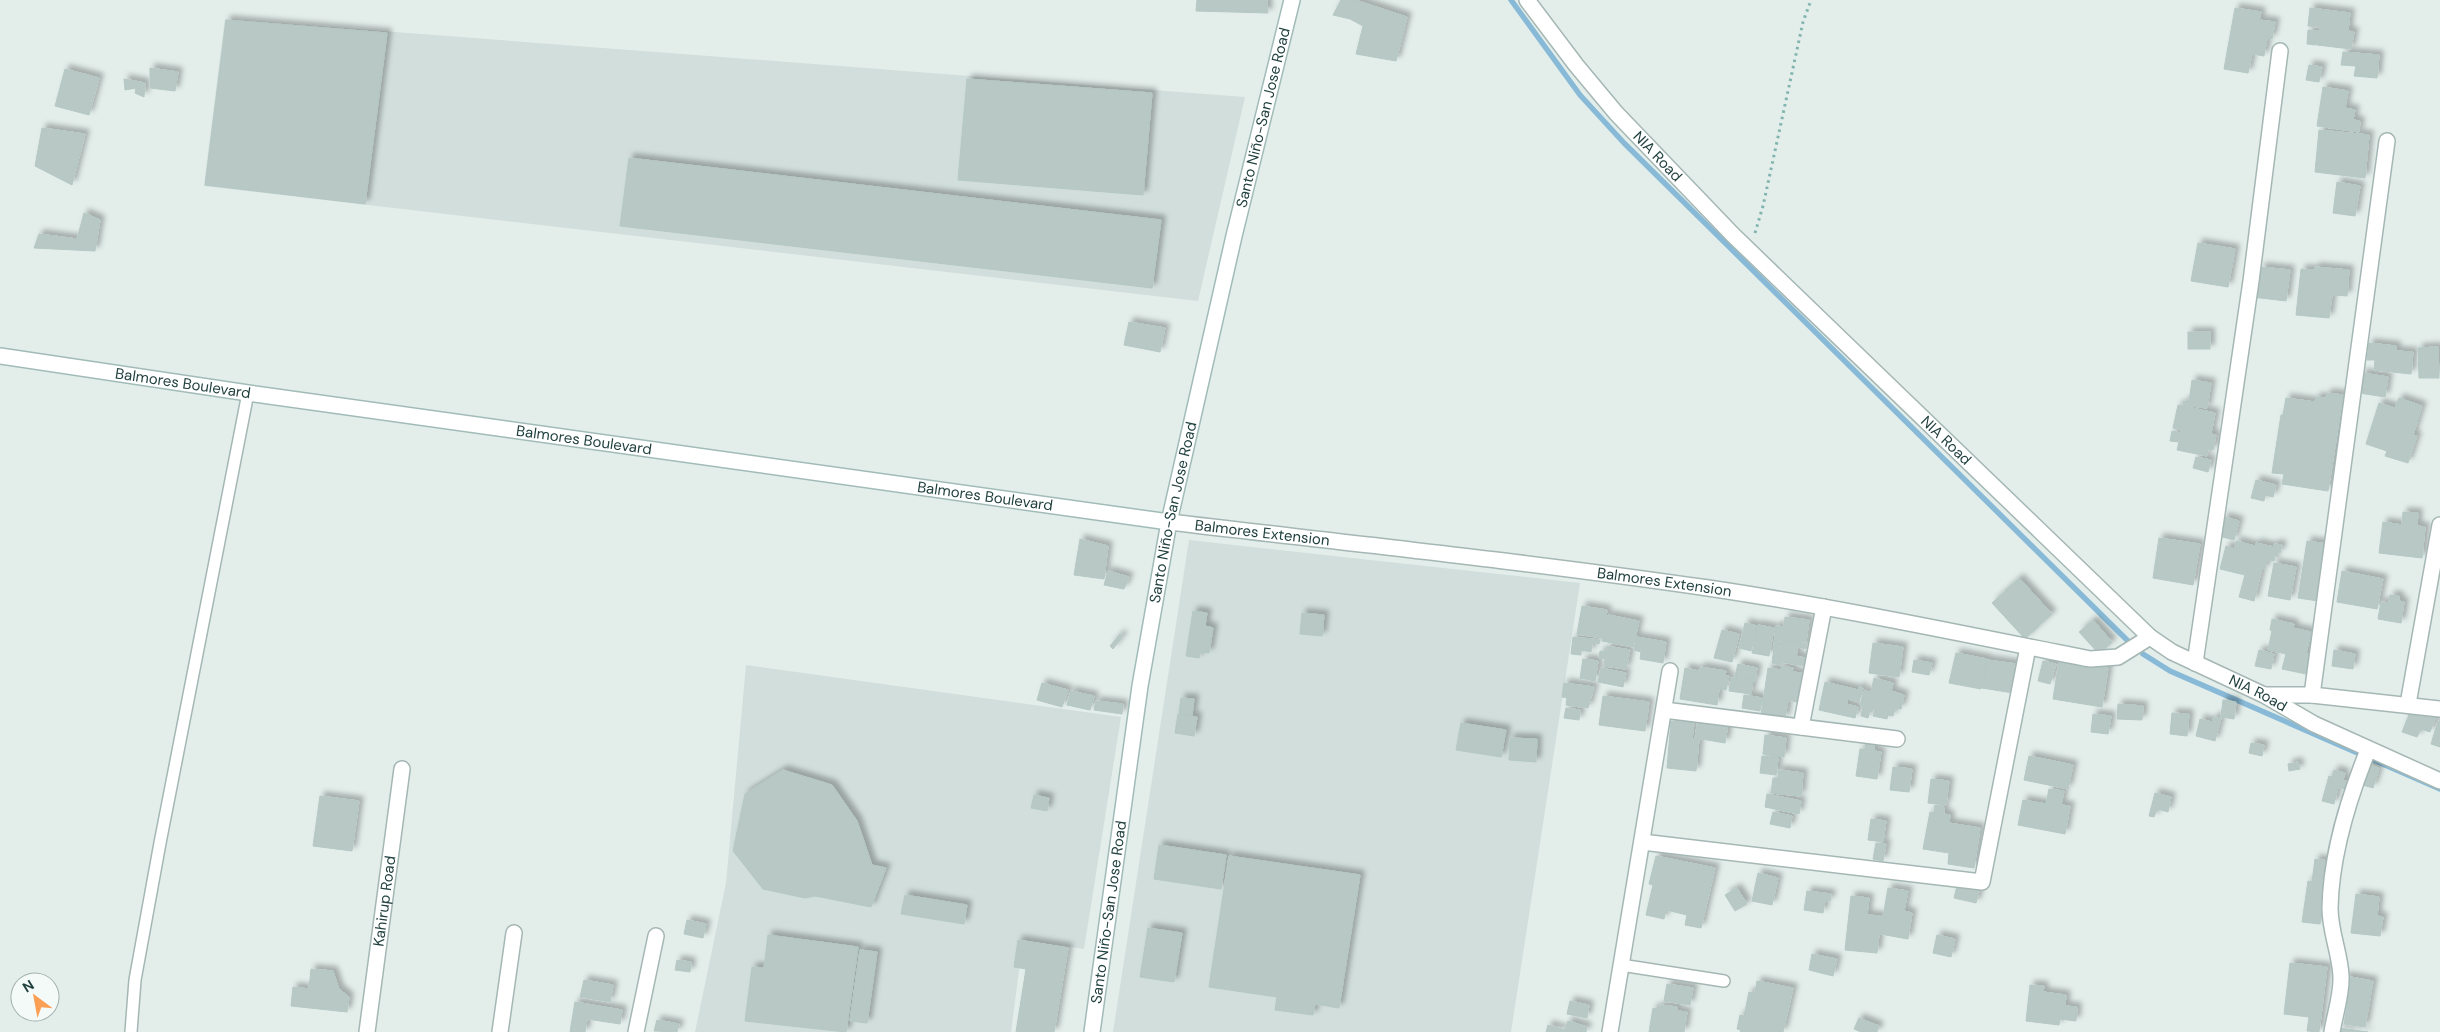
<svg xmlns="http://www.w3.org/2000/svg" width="2440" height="1032" font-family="'DM Sans',sans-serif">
  <defs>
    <filter id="shadow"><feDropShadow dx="4.5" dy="-4.5" stdDeviation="2.5" flood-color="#0004"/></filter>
  </defs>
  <rect width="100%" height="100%" fill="#e3eeeb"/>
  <g fill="#d1dedb">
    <path d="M225 19 1245 97 1198 301 204 186Z"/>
    <path d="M1189 540 1580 583 1511 1032H1113Z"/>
    <path d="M746 665 1121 717 1084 949 1023 940 1011 1032H695L726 883Z"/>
  </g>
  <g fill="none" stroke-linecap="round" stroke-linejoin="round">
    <g stroke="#88bad7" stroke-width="5.5">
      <path d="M1511 0 1580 95 1624 143 2127 640"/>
      <path d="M2143 654 2170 671 2440 789"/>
    </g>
  </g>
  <g fill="#b8c9c5" stroke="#b5c8c4" filter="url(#shadow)">
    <path d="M1197 0H1267L1268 13 1196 11Z"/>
    <path d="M1341 0H1355L1407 17 1396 61 1356 54 1363 26 1350 19 1333 15Z"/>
    <path d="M2235 8 2261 12 2259 20 2275 22 2272 39 2267 38 2264 56 2252 54 2248 73 2224 69Z"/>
    <path d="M2310 8 2350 13 2348 31 2354 32 2351 49 2317 45 2320 27 2308 26Z"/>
    <path d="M226 20 387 33 365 204 205 185Z"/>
    <path d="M2308 30 2318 31 2316 45 2307 44Z"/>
    <path d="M2343 52 2379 55 2377 78 2354 76 2356 66 2341 65Z"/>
    <path d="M2309 65 2322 67 2319 82 2306 80Z"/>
    <path d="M150 68 178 72 175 91 150 88Z"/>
    <path d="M65 69 99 78 89 115 55 106Z"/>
    <path d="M124 79 145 83 144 97 135 93 136 88 125 90Z"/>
    <path d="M967 79 1152 93 1143 195 958 180Z"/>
    <path d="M2323 87 2348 91 2345 108 2355 110 2353 120 2360 121 2359 132 2317 126Z"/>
    <path d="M42 128 85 134 72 185 35 166Z"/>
    <path d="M2319 130 2369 135 2365 178 2315 172Z"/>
    <path d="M629 158 1161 220 1152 288 620 226Z"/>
    <path d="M2337 182 2360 186 2355 216 2333 213Z"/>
    <path d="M84 213 100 220 95 251 34 248 39 234 77 239Z"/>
    <path d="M2198 243 2235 249 2228 287 2191 281Z"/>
    <path d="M2261 267 2290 270 2286 301 2252 297 2253 283H2259Z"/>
    <path d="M2315 267 2349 270 2347 296 2332 295 2329 318 2296 315 2301 269 2314 270Z"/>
    <path d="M1129 322 1165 328 1160 352 1124 345Z"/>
    <rect x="2188" y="332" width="22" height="17"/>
    <path d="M2369 343 2396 346V351L2413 352 2411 374 2374 370 2375 360H2367Z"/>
    <path d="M2438 347 2439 378H2419L2418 348Z"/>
    <path d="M2362 373 2388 377 2385 397 2359 393Z"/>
    <path d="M2192 380 2211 383 2207 408 2183 405 2184 401 2189 402Z"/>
    <path d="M2327 393 2343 395 2328 491 2282 484 2284 474 2272 473 2281 415H2283L2286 398 2315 402 2316 397 2326 398Z"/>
    <path d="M2399 398 2422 406 2413 435 2417 436 2408 463 2385 456 2387 451 2366 444 2379 403 2395 408Z"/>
    <path d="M2178 405 2215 413 2211 434 2216 435 2213 450 2208 449 2207 456 2177 450 2179 442 2170 441 2172 431 2180 433 2181 430 2173 428Z"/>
    <path d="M2196 457 2211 460 2208 472 2193 468Z"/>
    <path d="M2256 480 2276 485 2273 497 2265 495 2264 501 2251 498Z"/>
    <path d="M2403 512 2418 513 2417 526 2425 527 2422 558 2379 553 2383 522 2402 525Z"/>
    <path d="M2224 517 2239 521 2234 540 2219 536Z"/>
    <path d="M2159 538 2200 544 2193 585 2153 578Z"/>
    <path d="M1080 539 1108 546 1104 579 1074 575Z"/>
    <path d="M2236 541 2255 546 2256 543 2274 547V544L2282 545 2280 553 2276 552 2274 561 2267 560 2265 569 2262 568 2254 601 2239 597 2245 575 2220 569 2226 546 2235 549Z"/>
    <path d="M2307 541 2327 544 2318 601 2298 598Z"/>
    <path d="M2274 563 2296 567 2290 600 2268 596Z"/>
    <path d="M1108 571 1129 577 1124 589 1104 585Z"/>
    <path d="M2342 571 2383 579 2377 609 2337 602Z"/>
    <path d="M2019 578 2052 614 2025 639 1992 603Z"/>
    <path d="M2390 595 2399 596V601L2404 602 2401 623 2378 619 2381 602 2389 603Z"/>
    <path d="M1582 606 1607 610 1602 638 1577 634Z"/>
    <path d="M1193 611 1207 613 1205 626 1213 628 1209 653 1200 652 1199 658 1186 656Z"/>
    <path d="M1302 613 1324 615 1322 636 1300 634Z"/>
    <path d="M1608 615 1639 621 1633 647 1602 641Z"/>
    <path d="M1785 617 1809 620 1806 642 1780 640 1779 647 1774 646 1776 626 1784 627Z"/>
    <path d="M2272 619 2294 624 2293 628 2311 632 2306 653 2311 654 2306 674 2282 669 2286 654 2268 650 2272 631 2270 630Z"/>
    <path d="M2093 620 2112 642 2099 654 2079 632Z"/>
    <path d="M1745 623 1757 626 1751 651 1739 648Z"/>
    <path d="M1758 625 1774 628 1769 656 1752 653Z"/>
    <path d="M1722 630 1739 634 1732 662 1714 658Z"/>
    <path d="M1120 634 1123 636 1113 649 1110 646Z"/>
    <path d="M1573 637 1600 640 1599 644 1592 643 1591 652 1581 650V655L1571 654Z"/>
    <path d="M1636 637 1666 642 1663 663 1640 659 1641 652 1634 650Z"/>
    <path d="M1782 640 1807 644 1806 649 1798 647 1796 656 1805 658 1804 666 1782 662 1781 665 1772 663 1774 647 1781 648Z"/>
    <path d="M1873 643 1903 647 1899 677 1869 673Z"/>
    <path d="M1607 646 1630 650 1626 669 1604 666 1605 659 1599 658 1600 651 1607 652Z"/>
    <path d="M2259 650 2274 654 2271 669 2255 666Z"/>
    <path d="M2334 650 2355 654 2353 669 2332 666Z"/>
    <path d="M1956 653 1987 659 1981 689 1949 683Z"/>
    <path d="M1583 659 1598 661 1595 681 1580 678Z"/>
    <path d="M1914 660 1932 663 1929 675 1912 672Z"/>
    <path d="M1987 660 2017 664 2013 693 1982 688Z"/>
    <path d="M2043 661 2056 664 2050 684 2038 681Z"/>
    <path d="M2059 661 2108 668 2102 707 2053 699Z"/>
    <path d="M1738 664 1757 668 1755 681 1735 676Z"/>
    <path d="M1782 666 1793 668 1792 672 1802 673 1797 702 1788 700 1785 719 1761 715 1768 668 1781 670Z"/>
    <path d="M1700 667 1726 671 1725 676H1729L1726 690 1719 689 1717 705 1680 699 1685 668 1699 671Z"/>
    <path d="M1601 668 1626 673 1623 687 1598 682Z"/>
    <path d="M1731 678 1753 680 1751 694 1729 691Z"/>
    <path d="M1874 678 1893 683 1891 691 1904 695 1901 709 1895 708 1893 716 1888 715 1887 719 1873 716 1875 709 1871 708 1868 718 1861 716 1863 706 1860 705 1864 691 1871 692Z"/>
    <path d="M1825 682 1858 690 1859 687 1863 688 1859 702 1848 699 1846 704 1858 707 1855 718 1819 710Z"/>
    <path d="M1042 683 1068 690 1062 707 1037 700Z"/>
    <path d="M1564 683 1594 687 1588 708 1566 705 1567 698 1562 697Z"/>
    <path d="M1071 691 1094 696 1090 710 1067 705Z"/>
    <path d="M1744 695 1762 698 1760 711 1742 708Z"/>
    <path d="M1603 696 1649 702 1645 731 1599 725Z"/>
    <path d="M1181 698 1194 699 1192 715 1179 713Z"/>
    <path d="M2223 700 2236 702 2234 719 2221 717Z"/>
    <path d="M1096 701 1123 704 1122 714 1094 710Z"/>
    <path d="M2118 704 2143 706 2142 720 2117 719Z"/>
    <path d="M2412 707 2436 716 2430 732 2421 729 2417 737 2402 732Z"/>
    <path d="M1566 708 1580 710 1579 720 1564 718Z"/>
    <path d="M2172 713 2189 714 2187 736 2170 734Z"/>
    <path d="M1178 714 1197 717 1194 736 1175 733Z"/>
    <path d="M2093 714 2111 716 2108 734 2091 732Z"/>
    <path d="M2214 717 2221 718 2215 741 2196 736 2200 719 2212 722Z"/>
    <path d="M1698 720 1728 724 1725 743 1695 738Z"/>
    <path d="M1671 721 1694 723 1692 739H1699L1696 771 1667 768Z"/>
    <path d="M2438 721 2440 722V747L2431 744Z"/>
    <path d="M1461 723 1506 730 1501 757 1456 750Z"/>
    <path d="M1765 735 1786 738 1784 757 1763 754Z"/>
    <path d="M1510 738 1537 739 1536 762 1509 760Z"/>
    <path d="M1866 742 1874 743V751L1881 752 1877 779 1856 776 1860 749H1865Z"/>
    <path d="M2251 743 2264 745 2262 756 2249 753Z"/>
    <path d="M1762 756 1778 758 1776 775 1760 773Z"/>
    <path d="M2029 756 2073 765 2068 789 2024 780Z"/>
    <path d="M2298 762 2300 769 2289 771 2288 764Z"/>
    <path d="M2366 764 2379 768 2373 788 2359 784Z"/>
    <path d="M1893 767 1912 769 1909 792 1890 790Z"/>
    <path d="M783 770 832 785 857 821 872 865 886 868 871 907 815 896 805 898 763 889 733 851 745 794Z"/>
    <path d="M1779 770 1803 773 1801 796 1771 793 1773 778H1778Z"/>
    <path d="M2334 770 2345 773 2343 780 2349 782 2347 790 2338 787 2334 804 2322 801 2329 776 2332 777Z"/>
    <path d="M1931 779 1949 781 1946 805 1928 803Z"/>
    <path d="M2049 789 2064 791 2061 805 2070 806 2065 834 2018 825 2023 800 2046 804Z"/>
    <path d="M2155 793 2171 797 2168 812 2157 809 2154 817 2149 816Z"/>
    <path d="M1767 794 1801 801 1799 814 1765 807Z"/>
    <path d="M1034 795 1049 798 1047 811 1031 808Z"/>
    <path d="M320 796 359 801 352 851 313 846Z"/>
    <path d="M1935 805 1944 807V813L1934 812Z"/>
    <path d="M1773 812 1792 816 1790 828 1770 824Z"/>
    <path d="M1930 812 1950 815 1949 823 1980 828 1974 868 1948 864 1949 853 1923 849Z"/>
    <path d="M1871 819 1886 821 1883 842 1868 840Z"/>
    <path d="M1876 843 1886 844 1883 861 1873 859Z"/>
    <path d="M1159 845 1226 855 1221 889 1154 879Z"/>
    <path d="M1229 856 1360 875 1339 1008 1315 1004 1313 1015 1275 1010 1277 997 1209 987Z"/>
    <path d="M1656 856 1715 868 1701 928 1685 925 1687 915 1666 910 1664 919 1646 915 1653 885 1649 884Z"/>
    <path d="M2315 859 2329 861 2320 924 2302 922 2308 881 2312 882Z"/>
    <path d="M1758 873 1778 878 1772 905 1752 901Z"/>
    <path d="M1957 886 1979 891 1976 903 1954 898Z"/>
    <path d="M1737 888 1747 904 1735 911 1725 895Z"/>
    <path d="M1888 888 1908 891 1904 911 1912 913 1908 939 1880 934Z"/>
    <path d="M1807 891 1831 894 1830 901 1825 900 1823 913 1804 910Z"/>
    <path d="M2356 894 2379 897 2377 916 2383 917 2380 936 2351 933Z"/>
    <path d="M905 895 967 905 964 924 901 914Z"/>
    <path d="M1851 896 1869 898 1867 915 1881 916 1877 953 1845 950Z"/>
    <path d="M687 920 706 924 703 938 684 934Z"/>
    <path d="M1148 928 1182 933 1174 982 1140 977Z"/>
    <path d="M768 935 858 947 846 1032 745 1021 752 967 764 968Z"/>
    <path d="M1937 935 1955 939 1951 957 1933 953Z"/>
    <path d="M1018 940 1068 948 1054 1032H1016L1026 969 1014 967Z"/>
    <path d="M860 950 877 952 867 1023 850 1021Z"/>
    <path d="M1812 954 1837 959 1833 976 1809 970Z"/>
    <path d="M677 960 691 962 690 972 675 970Z"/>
    <path d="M2290 963 2327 967 2319 1032 2307 1031 2309 1017 2284 1014Z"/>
    <path d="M311 969 333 971 339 989 349 997 347 1012 291 1006 293 987 309 989Z"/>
    <path d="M2345 976 2373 981 2365 1027 2344 1024 2348 999 2342 998Z"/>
    <path d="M584 980 613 985 610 1002 580 997Z"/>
    <path d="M1757 981 1793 988 1783 1032H1740L1741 1030 1737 1029 1740 1015 1744 1016 1749 992 1755 993Z"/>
    <path d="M1667 984 1693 988 1690 1005 1664 1001Z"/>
    <path d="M2030 985 2044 986 2043 992 2066 995 2065 1006 2077 1007 2076 1021 2060 1019 2059 1025 2026 1021Z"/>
    <path d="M1570 1001 1589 1005 1587 1018 1567 1014Z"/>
    <path d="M575 1002 622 1010 620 1024 587 1019 585 1032H570Z"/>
    <path d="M1660 1005 1677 1007V1011L1687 1012 1684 1032H1649L1653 1008 1660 1009Z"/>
    <path d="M1859 1018 1879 1026 1877 1032H1861L1854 1029Z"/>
    <path d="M657 1020 679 1024 677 1032 654 1031Z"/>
    <path d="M1568 1021 1587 1027 1586 1032H1546L1548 1025 1565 1030Z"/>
    <path d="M2340 1028 2368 1032H2339Z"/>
  </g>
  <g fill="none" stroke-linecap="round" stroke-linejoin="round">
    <g stroke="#a5b7b4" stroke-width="14">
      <g id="lane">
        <path d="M1621 965 1724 981"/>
        <path d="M131 1032 135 980 160 843 248 393"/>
      </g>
    </g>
    <g stroke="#a5b7b4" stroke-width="18">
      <g id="street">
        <path id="s1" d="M1527 0 1576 65 1616 113 1733 235 2150 637 2172 652 2264 695 2314 724 2440 781"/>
        <path id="s2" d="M1169 522C1348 543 1529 562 1708 588 1836 607 1963 634 2090 659L2118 657 2150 637"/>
        <path d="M2195 663 2251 281 2280 51"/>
        <path d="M2265 695H2312L2440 709"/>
        <path d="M2312 695 2387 141"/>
        <path d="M2408 704 2440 525"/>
        <path d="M1664 710 1897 739"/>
        <path d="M1801 727 1824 607"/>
        <path d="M1642 842 1982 882 2028 647"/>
        <path id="s3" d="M367 1032 402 769"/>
        <path d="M500 1032 514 933"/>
        <path d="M636 1032 656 936"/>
        <path d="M1610 1032 1670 671"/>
        <path d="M2332 1032C2335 1014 2342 993 2341 976 2340 953 2330 932 2330 908 2331 854 2348 800 2368 750"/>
      </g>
    </g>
    <g stroke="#a1bbb7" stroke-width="18">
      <g id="secondary">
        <path id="s4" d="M0 356 248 393 1169 522"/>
        <path id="s5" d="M1092 1032 1140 686 1169 522 1234 236 1292 0"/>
      </g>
    </g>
    <path stroke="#81b4ae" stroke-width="3" stroke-dasharray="2.5 4" stroke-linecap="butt" d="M1755 233 1763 206 1803 22 1811 0"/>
    <use href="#lane" stroke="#fff" stroke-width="11"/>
    <use href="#street" stroke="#fff" stroke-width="15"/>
    <use href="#secondary" stroke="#fff" stroke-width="15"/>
  </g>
  <g text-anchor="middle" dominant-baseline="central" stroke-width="4.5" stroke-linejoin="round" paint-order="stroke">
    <g font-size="15" fill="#21413f" stroke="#f4faf8">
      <text stroke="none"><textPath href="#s5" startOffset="931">Santo Niño-San Jose Road</textPath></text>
      <text stroke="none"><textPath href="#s1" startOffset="204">NIA Road</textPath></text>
      <text stroke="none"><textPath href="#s4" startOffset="185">Balmores Boulevard</textPath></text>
      <text stroke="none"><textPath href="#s4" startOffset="590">Balmores Boulevard</textPath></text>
      <text stroke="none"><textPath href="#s1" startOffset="609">NIA Road</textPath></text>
      <text stroke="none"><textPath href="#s4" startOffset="995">Balmores Boulevard</textPath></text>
      <text stroke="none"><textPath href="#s5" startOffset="526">Santo Niño-San Jose Road</textPath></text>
      <text stroke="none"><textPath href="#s2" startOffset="94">Balmores Extension</textPath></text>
      <text stroke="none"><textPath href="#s2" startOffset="499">Balmores Extension</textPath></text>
      <text stroke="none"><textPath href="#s1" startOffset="1014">NIA Road</textPath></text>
      <text stroke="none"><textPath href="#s3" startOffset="132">Kahirup Road</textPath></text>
      <text stroke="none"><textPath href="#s5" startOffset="121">Santo Niño-San Jose Road</textPath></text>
    </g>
  </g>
  <g transform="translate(35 997) rotate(328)"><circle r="24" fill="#f4faf8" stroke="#a0b0ae"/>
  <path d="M0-4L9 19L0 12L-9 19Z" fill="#fb9f54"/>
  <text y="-8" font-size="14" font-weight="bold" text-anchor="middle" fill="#21413f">N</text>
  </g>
</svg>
